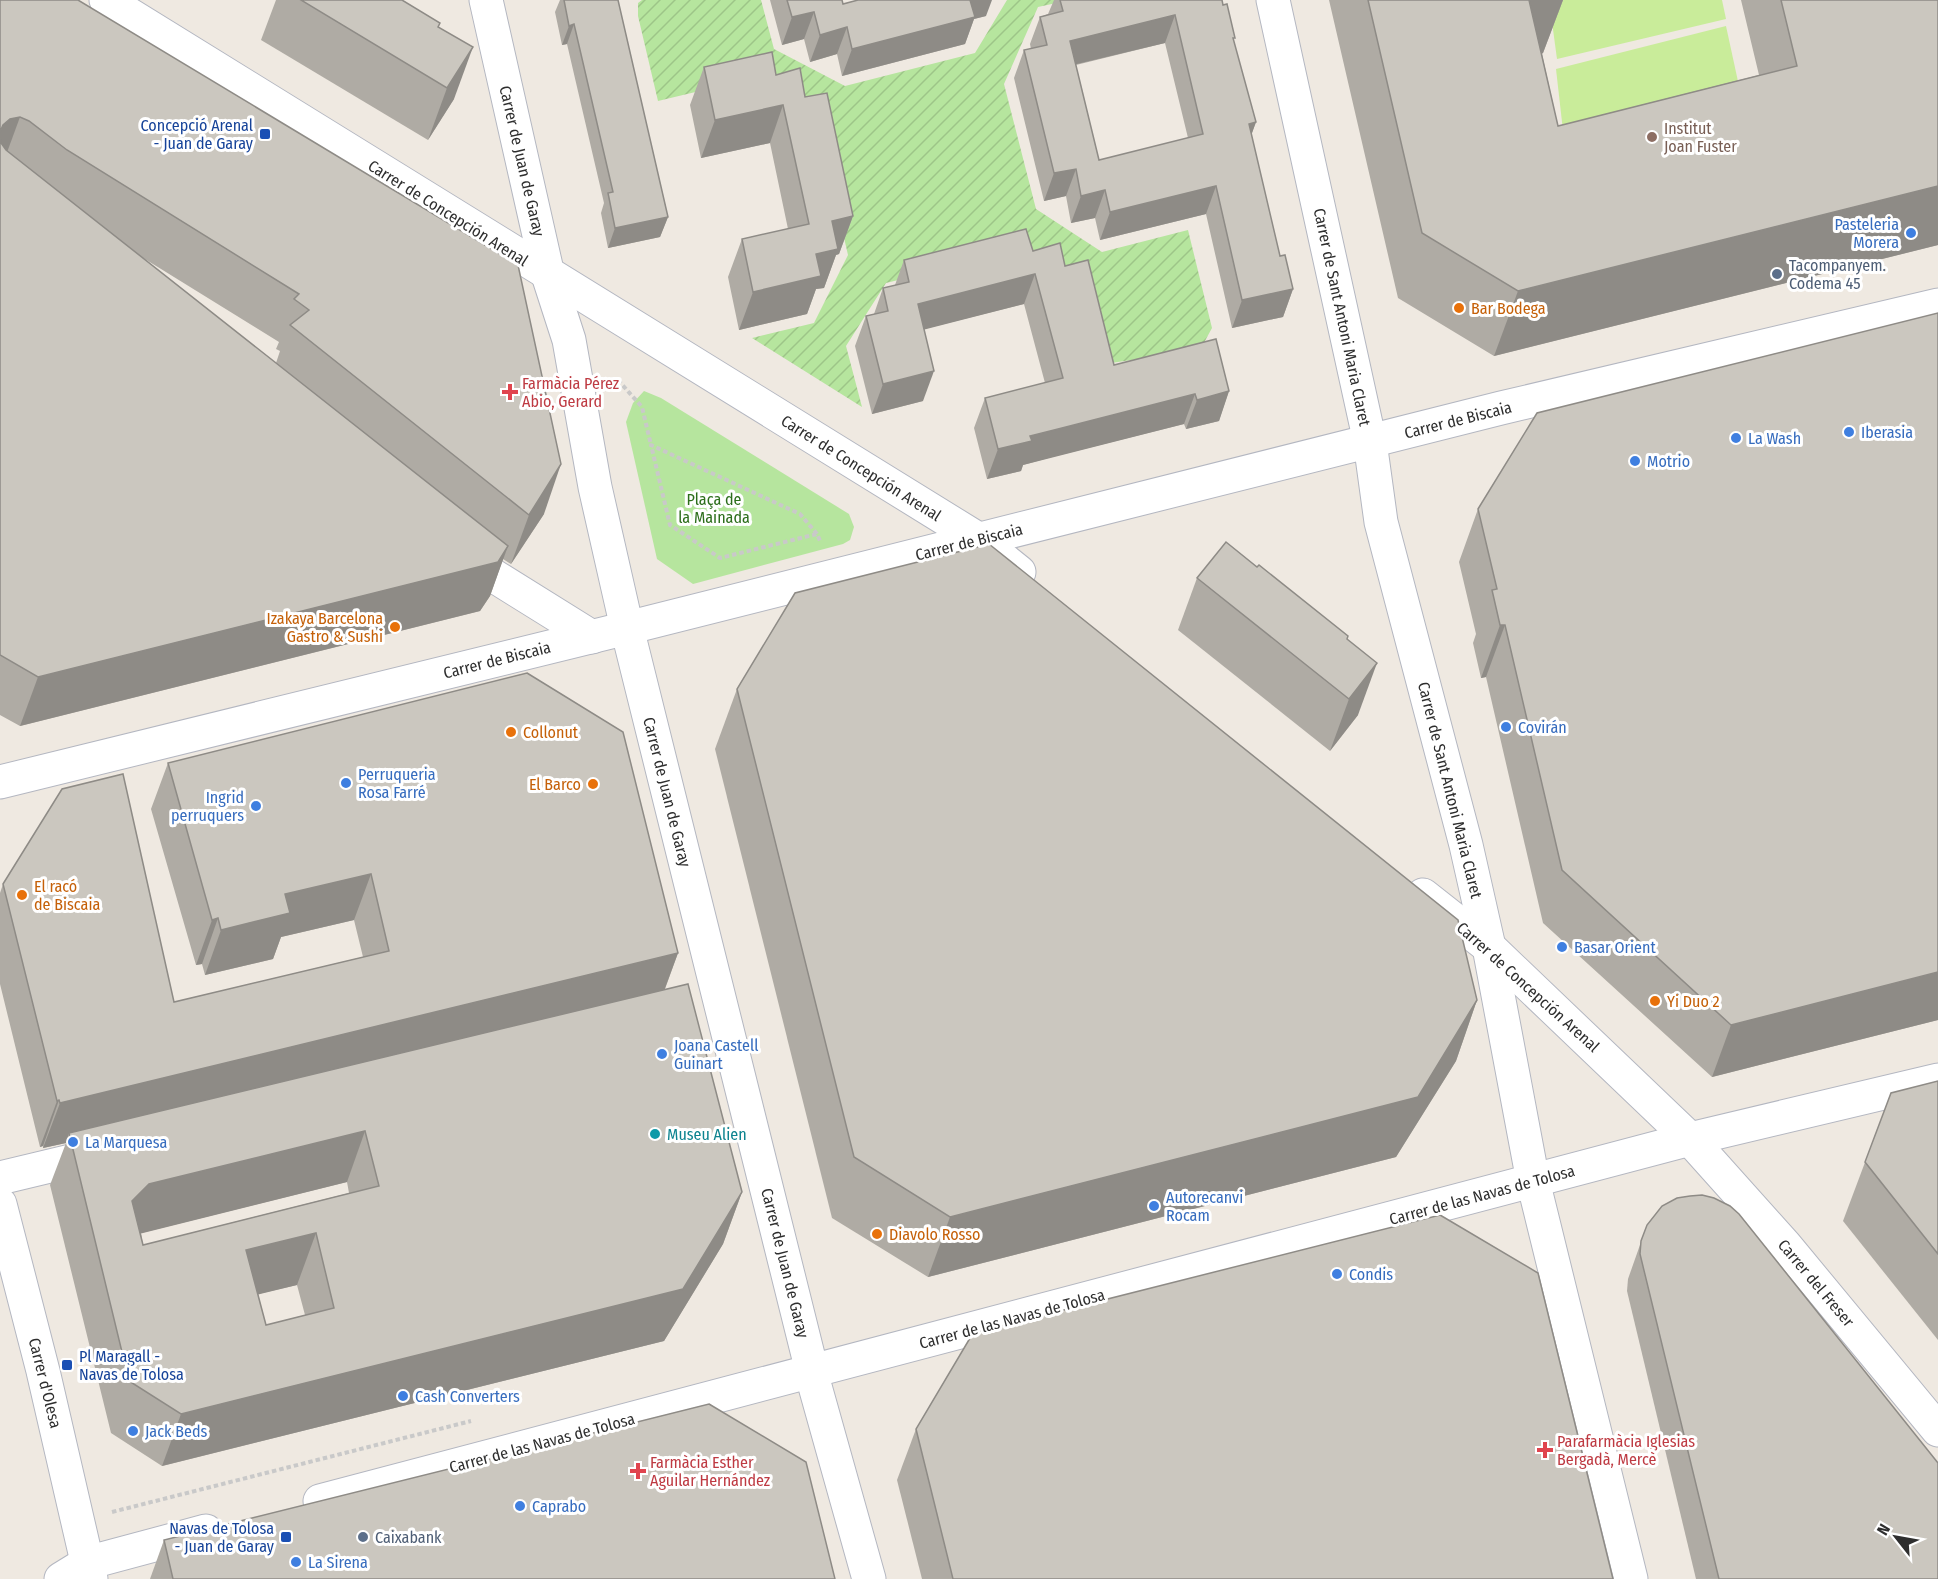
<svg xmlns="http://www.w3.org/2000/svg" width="1938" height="1579" font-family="'Fira Sans Condensed',sans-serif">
  <defs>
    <pattern id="garden-furrows" width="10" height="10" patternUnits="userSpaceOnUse" patternTransform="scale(1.5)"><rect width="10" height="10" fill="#b6e59e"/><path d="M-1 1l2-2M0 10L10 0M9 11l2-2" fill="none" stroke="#9dc588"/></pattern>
  </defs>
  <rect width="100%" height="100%" fill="#efe9e1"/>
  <path fill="#b6e59e" d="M644 391 661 398 849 514 854 527 850 540 843 544 693 584 657 559 626 422 633 403Z"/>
  <path fill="url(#garden-furrows)" d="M642 0H761L774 49 845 86 975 53 1007 0H1070L1038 7 1004 84 1036 209 1102 252 1188 230 1212 328 1200 350 1111 363 1020 250 886 283 846 346 862 407 752 338 814 323 848 255 817 121 762 76 658 101 638 16V3Z"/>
  <g fill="#c9ec9a">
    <path d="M1549 0H1722L1726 19 1557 59Z"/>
    <path d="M1726 26 1747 123 1567 166 1556 69Z"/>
  </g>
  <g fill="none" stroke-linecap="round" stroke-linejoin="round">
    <g stroke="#b4b7c1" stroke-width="35">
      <g id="minor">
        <path d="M106 0 978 539 1019 572"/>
        <path d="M486 0 548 275 569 340 595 487 627 628 811 1367V1372L869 1579"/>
        <path d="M461 550 494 576 592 637"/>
        <path d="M0 782 627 628 1501 408 1938 305"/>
        <path d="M1423 895 1489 947 1690 1139 1785 1245 1938 1430"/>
        <path d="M0 1178 100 1154"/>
      </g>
    </g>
    <g stroke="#b4b7c1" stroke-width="35">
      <g id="tertiary">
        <path d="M1273 0 1370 442 1381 522 1466 845 1489 947 1533 1181 1631 1579"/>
        <path d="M0 1204 43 1371 91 1579"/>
      </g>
    </g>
    <g stroke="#b4b7c1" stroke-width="35">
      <g id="secondary">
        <path d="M320 1501 1690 1139 1938 1080"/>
        <path d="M61 1579 87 1563 206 1531"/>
      </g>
    </g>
    <g stroke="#c9c9c9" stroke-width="4" stroke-dasharray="4.5 3" stroke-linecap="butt">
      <path d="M618 380 642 407 651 445"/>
      <path d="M817 534 800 514 651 445 670 525 720 558 817 534 821 543"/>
      <path d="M112 1512 471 1421"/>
    </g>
    <use href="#minor" stroke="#fff" stroke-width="33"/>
    <use href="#tertiary" stroke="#fff" stroke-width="33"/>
    <use href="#secondary" stroke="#fff" stroke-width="33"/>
  </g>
  <g fill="#afaba4" fill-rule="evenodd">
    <path d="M0 0 544 514 511 564 503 559 490 596 480 611 20 726 0 715ZM140 256 279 342 276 349 280 351 276 363Z"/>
    <path d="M276 0H402L438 27 454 99 428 140 261 40Z"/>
    <path d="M560 0H618L668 217 660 237 608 248 601 213 604 203 567 44 562 45 555 12Z"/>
    <path d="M770 0H842L843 4 986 16 974 19 965 44 842 76 837 54 810 62 804 39 782 45Z"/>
    <path d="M1054 0H1222L1256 122 1251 135 1280 256 1293 289 1283 317 1232 328 1206 214 1100 240 1095 218 1071 223 1066 196 1044 201 1014 78 1024 50 1031 49 1030 44 1040 17 1048 14ZM1165 43 1188 138 1099 160 1076 65Z"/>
    <path d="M1329 0H1563L1543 53 1542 54 1558 126 1759 75 1741 0H1938V245L1494 356 1398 298Z"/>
    <path d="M704 67 776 75 805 97 853 216 839 254 836 255 824 288 816 289 807 314 739 330 728 277 742 239 788 229 770 143 701 158 690 105Z"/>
    <path d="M1033 251 1065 266 1114 365 1229 391 1219 421 1186 429 1184 424 1052 457 1023 465 1021 471 987 479 974 428 985 398 1045 383 1024 304 924 329 923 401 872 414 855 346 866 316 874 314 883 288 895 285 904 260Z"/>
    <path d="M1478 509 1938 1020 1712 1077 1543 923 1486 677 1481 678 1473 643 1476 634 1459 562Z"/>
    <path d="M1197 578 1347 639 1358 715 1330 751 1178 630Z"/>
    <path d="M737 689 1477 1000 1456 1061 1396 1157 928 1277 832 1218 715 749Z"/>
    <path d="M168 763 678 953 665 989 742 1192 723 1244 664 1341 162 1466 111 1433 50 1185 66 1143 43 1148V1146L40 1147 0 984V893L3 884 174 1002 363 957 354 920 281 937 273 959 205 975 202 964 196 965 151 809ZM347 1182 349 1193 143 1245 141 1233ZM297 1285 305 1315 266 1325 258 1294Z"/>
    <path d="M1938 1081V1340L1843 1221 1891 1093Z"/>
    <path d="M1647 1225 1938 1579H1696L1627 1291 1628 1279Z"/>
    <path d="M916 1429 1613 1579H922L897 1480Z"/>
    <path d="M164 1540 835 1579H150Z"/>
  </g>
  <g fill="#8e8b86">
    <path d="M967 0H992L986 16 974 19 965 44 842 76 852 49Z"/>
    <path d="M1527 0H1563L1543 53 1505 62Z"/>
    <path d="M814 12 804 39 782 45 792 17Z"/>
    <path d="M1175 15 1165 43 1060 68 1070 41Z"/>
    <path d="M574 24 567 44 562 45 569 26Z"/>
    <path d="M847 27 837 54 810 62 820 35Z"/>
    <path d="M473 47 454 99 428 140 447 88Z"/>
    <path d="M783 105 770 143 701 158 715 120Z"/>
    <path d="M20 117 2 166 0 167V132L3 125 10 119Z"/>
    <path d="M1256 122 1246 150 1249 124Z"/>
    <path d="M1076 169 1066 196 1044 201 1054 173Z"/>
    <path d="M1216 186 1206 214 1100 240 1110 212Z"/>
    <path d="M1938 186V245L1494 356 1518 291Z"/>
    <path d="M1105 190 1095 218 1071 223 1081 196Z"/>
    <path d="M853 216 839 254 836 255 824 288 816 289 807 314 739 330 753 292 816 254 832 221Z"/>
    <path d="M668 217 660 237 608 248 615 228Z"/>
    <path d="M1035 274 1024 304 907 334 918 304Z"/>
    <path d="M1293 289 1283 317 1232 328 1242 300Z"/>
    <path d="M934 371 923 401 872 414 883 384Z"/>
    <path d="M1229 391 1219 421 1186 429 1197 400Z"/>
    <path d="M1195 394 1184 424 1023 465 1021 471 987 479 998 449 1030 436Z"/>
    <path d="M561 464 544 514 511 564 529 515Z"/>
    <path d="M508 546 490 596 480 611 20 726 38 677Z"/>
    <path d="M1500 625H1505L1486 677 1481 678Z"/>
    <path d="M1377 663 1358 715 1330 751 1349 699Z"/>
    <path d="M371 874 354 920 281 937 273 959 205 975 221 930 285 894Z"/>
    <path d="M218 918 202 964 196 965 212 920Z"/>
    <path d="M678 953 661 999 69 1133 66 1143 43 1148 60 1103Z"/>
    <path d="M1938 972V1020L1712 1077 1731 1025Z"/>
    <path d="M1477 1000 1456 1061 1396 1157 928 1277 950 1217Z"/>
    <path d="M59 1100 43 1146 40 1147 57 1101Z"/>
    <path d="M365 1131 347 1182 131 1236 132 1201 149 1184Z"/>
    <path d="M742 1192 723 1244 664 1341 162 1466 181 1414Z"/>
    <path d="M316 1233 297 1285 227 1302 246 1250Z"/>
  </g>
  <g fill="#cbc7bf" stroke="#8e8b86" stroke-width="1.5" fill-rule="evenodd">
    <path d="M0 0H78L518 265 561 464 529 515 290 325 309 310 294 299 299 294 67 150 29 121 20 117 10 119 3 125 0 132Z"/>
    <path d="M301 0H402L440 23 438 27 473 47 447 88Z"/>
    <path d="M564 0H618L668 217 615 228 608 193 613 192 574 24 569 26Z"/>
    <path d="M787 0H842L843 4 858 0H970L975 17 852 49 847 27 820 35 814 12 792 17Z"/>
    <path d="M1060 0H1222L1223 5 1227 4 1235 38H1233L1256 122 1249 124 1280 256 1285 255 1293 289 1242 300 1216 186 1110 212 1105 190 1081 196 1076 169 1054 173 1024 50 1047 45 1040 17 1063 11ZM1175 15 1203 134 1099 160 1070 41Z"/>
    <path d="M1368 0H1529L1558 126 1797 66 1781 0H1938V186L1518 291 1422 233Z"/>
    <path d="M772 52 776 75 800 68 805 97 827 93 853 216 832 221 838 249 816 254 821 276 753 292 742 239 809 224 783 105 715 120 704 67Z"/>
    <path d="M0 138 1 143 6 150 508 546 498 562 38 677 0 655Z"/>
    <path d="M1026 229 1033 251 1060 243 1065 266 1088 260 1114 365 1216 339 1229 391 1197 400 1195 394 1062 428 1030 436 1032 441 998 449 985 398 1063 378 1035 274 918 304 934 371 883 384 866 316 888 311 883 288 909 282 904 260Z"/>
    <path d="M1938 313V972L1731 1025 1562 870 1505 625H1500L1492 590 1497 589 1478 509 1537 413Z"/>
    <path d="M1226 542 1257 567 1259 565 1348 636 1347 639 1377 663 1349 699 1197 578Z"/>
    <path d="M989 544 1458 920 1477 1000 1418 1097 950 1217 854 1157 737 689 795 593Z"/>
    <path d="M527 673 623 732 678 953 60 1103 59 1100 57 1101 3 884 62 789 123 774 174 1002 389 951 371 874 285 894 290 913 221 930 218 918 212 920 168 763Z"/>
    <path d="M688 984 742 1192 683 1289 181 1414 129 1381 69 1133ZM365 1131 379 1186 143 1245 132 1201 149 1184ZM316 1233 334 1308 266 1325 246 1250Z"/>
    <path d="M1938 1081V1254L1865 1162 1891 1093Z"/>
    <path d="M1702 1195 1714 1198 1730 1206 1739 1214 1938 1463V1579H1719L1640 1254 1641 1241 1647 1225 1662 1206 1677 1198 1690 1196Z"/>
    <path d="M1440 1215 1538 1273 1613 1579H953L916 1429 973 1333Z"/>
    <path d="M709 1404 806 1462 835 1579H173L164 1540Z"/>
  </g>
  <g fill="#1a4fb4" stroke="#fff" stroke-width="2">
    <rect x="259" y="128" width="12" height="12" rx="3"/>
    <rect x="61" y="1359" width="12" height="12" rx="3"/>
    <rect x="280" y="1531" width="12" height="12" rx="3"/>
  </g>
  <circle fill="#8d6e63" stroke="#fff" stroke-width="2" cx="1652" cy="137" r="6"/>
  <g fill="#3f7fe0" stroke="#fff" stroke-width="2">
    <circle cx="1911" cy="233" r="6"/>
    <circle cx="1849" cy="432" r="6"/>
    <circle cx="1736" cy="438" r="6"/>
    <circle cx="1635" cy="461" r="6"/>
    <circle cx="1506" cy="727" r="6"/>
    <circle cx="346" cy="783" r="6"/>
    <circle cx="256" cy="806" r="6"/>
    <circle cx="1562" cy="947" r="6"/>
    <circle cx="662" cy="1054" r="6"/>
    <circle cx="73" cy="1142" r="6"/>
    <circle cx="1154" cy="1206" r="6"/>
    <circle cx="1337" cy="1274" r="6"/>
    <circle cx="403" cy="1396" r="6"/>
    <circle cx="133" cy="1431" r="6"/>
    <circle cx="520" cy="1506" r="6"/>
    <circle cx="296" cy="1562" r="6"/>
  </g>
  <g fill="#5c6f8a" stroke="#fff" stroke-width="2">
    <circle cx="1777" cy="274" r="6"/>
    <circle cx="363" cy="1537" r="6"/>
  </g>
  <g fill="#e8710a" stroke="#fff" stroke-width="2">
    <circle cx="1459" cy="308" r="6"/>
    <circle cx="395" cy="627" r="6"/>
    <circle cx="511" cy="732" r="6"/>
    <circle cx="593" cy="784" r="6"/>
    <circle cx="22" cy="895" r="6"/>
    <circle cx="1655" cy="1001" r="6"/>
    <circle cx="877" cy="1234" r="6"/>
  </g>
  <g fill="#e0444e" stroke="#fff" stroke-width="2">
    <path d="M507 383h6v6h6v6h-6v6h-6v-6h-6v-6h6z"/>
    <path d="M1542 1441h6v6h6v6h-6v6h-6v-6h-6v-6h6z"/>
    <path d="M635 1462h6v6h6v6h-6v6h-6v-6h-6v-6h6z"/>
  </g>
  <circle fill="#0f9aa8" stroke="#fff" stroke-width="2" cx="655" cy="1134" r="6"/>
  <g text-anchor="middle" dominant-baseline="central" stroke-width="6" stroke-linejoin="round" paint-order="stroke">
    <g font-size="16" fill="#164399" stroke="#fff" text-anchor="end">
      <text x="253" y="125">Concepció Arenal<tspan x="253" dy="18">- Juan de Garay</tspan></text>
      <text x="79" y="1356" text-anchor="start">Pl Maragall -<tspan x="79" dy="18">Navas de Tolosa</tspan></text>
      <text x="274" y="1528">Navas de Tolosa<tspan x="274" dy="18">- Juan de Garay</tspan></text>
    </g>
    <g font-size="16" fill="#785e54" stroke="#fff" text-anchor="start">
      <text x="1664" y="128">Institut<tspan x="1664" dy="18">Joan Fuster</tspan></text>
    </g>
    <g font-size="16" fill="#2e2e2e" stroke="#fff">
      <text transform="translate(522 161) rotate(77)">Carrer de Juan de Garay</text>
      <text transform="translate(448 213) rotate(32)">Carrer de Concepción Arenal</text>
      <text transform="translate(1342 317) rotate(78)">Carrer de Sant Antoni Maria Claret</text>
      <text transform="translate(1458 420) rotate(-14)">Carrer de Biscaia</text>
      <text transform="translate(861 468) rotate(32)">Carrer de Concepción Arenal</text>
      <text transform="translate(969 542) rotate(-14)">Carrer de Biscaia</text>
      <text transform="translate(497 660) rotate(-14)">Carrer de Biscaia</text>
      <text transform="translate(1450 790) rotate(76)">Carrer de Sant Antoni Maria Claret</text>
      <text transform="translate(667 792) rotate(76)">Carrer de Juan de Garay</text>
      <text transform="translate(1528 987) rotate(42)">Carrer de Concepción Arenal</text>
      <text transform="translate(1482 1195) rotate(-15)">Carrer de las Navas de Tolosa</text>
      <text transform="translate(785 1263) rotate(76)">Carrer de Juan de Garay</text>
      <text transform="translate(1816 1283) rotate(50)">Carrer del Freser</text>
      <text transform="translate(1012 1319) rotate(-15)">Carrer de las Navas de Tolosa</text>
      <text transform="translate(45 1383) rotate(76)">Carrer d'Olesa</text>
      <text transform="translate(542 1443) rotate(-15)">Carrer de las Navas de Tolosa</text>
    </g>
    <g font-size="16" fill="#366cbe" stroke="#fff" text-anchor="start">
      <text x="1899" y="224" text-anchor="end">Pasteleria<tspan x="1899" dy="18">Morera</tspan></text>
      <text x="1861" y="432">Iberasia</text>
      <text x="1748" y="438">La Wash</text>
      <text x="1647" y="461">Motrio</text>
      <text x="1518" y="727">Covirán</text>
      <text x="358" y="774">Perruqueria<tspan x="358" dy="18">Rosa Farré</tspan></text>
      <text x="244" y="797" text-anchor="end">Ingrid<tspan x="244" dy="18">perruquers</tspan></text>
      <text x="1574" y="947">Basar Orient</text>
      <text x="674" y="1045">Joana Castell<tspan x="674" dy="18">Guinart</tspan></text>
      <text x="85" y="1142">La Marquesa</text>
      <text x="1166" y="1197">Autorecanvi<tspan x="1166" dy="18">Rocam</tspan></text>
      <text x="1349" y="1274">Condis</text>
      <text x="415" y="1396">Cash Converters</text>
      <text x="145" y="1431">Jack Beds</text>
      <text x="532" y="1506">Caprabo</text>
      <text x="308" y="1562">La Sirena</text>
    </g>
    <g font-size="16" fill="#4e5e75" stroke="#fff" text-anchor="start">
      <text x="1789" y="265">Tacompanyem.<tspan x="1789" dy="18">Codema 45</tspan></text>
      <text x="375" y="1537">Caixabank</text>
    </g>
    <g font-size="16" fill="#c56008" stroke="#fff" text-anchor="start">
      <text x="1471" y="308">Bar Bodega</text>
      <text x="383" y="618" text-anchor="end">Izakaya Barcelona<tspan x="383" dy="18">Gastro &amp; Sushi</tspan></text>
      <text x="523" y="732">Collonut</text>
      <text x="581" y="784" text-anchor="end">El Barco</text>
      <text x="34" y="886">El racó<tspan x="34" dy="18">de Biscaia</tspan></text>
      <text x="1667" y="1001">Yi Duo 2</text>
      <text x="889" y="1234">Diavolo Rosso</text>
    </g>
    <g font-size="16" fill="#be3a42" stroke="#fff" text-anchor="start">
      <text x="522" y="383">Farmàcia Pérez<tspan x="522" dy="18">Abio, Gerard</tspan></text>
      <text x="1557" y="1441">Parafarmàcia Iglesias<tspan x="1557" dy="18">Bergadà, Mercè</tspan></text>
      <text x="650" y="1462">Farmàcia Esther<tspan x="650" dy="18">Aguilar Hernández</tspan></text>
    </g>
    <g font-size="16" fill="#2c6e1b" stroke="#fff">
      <text x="714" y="499">Plaça de<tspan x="714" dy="18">la Mainada</tspan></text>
    </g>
    <g font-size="16" fill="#0d838f" stroke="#fff" text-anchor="start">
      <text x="667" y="1134">Museu Alien</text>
    </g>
  </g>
  <g transform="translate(1896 1537) rotate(301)" stroke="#ffffff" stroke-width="4.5" paint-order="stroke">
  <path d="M0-4.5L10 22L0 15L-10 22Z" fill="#2e2e2e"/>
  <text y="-9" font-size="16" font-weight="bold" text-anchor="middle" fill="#2e2e2e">N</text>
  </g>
</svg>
